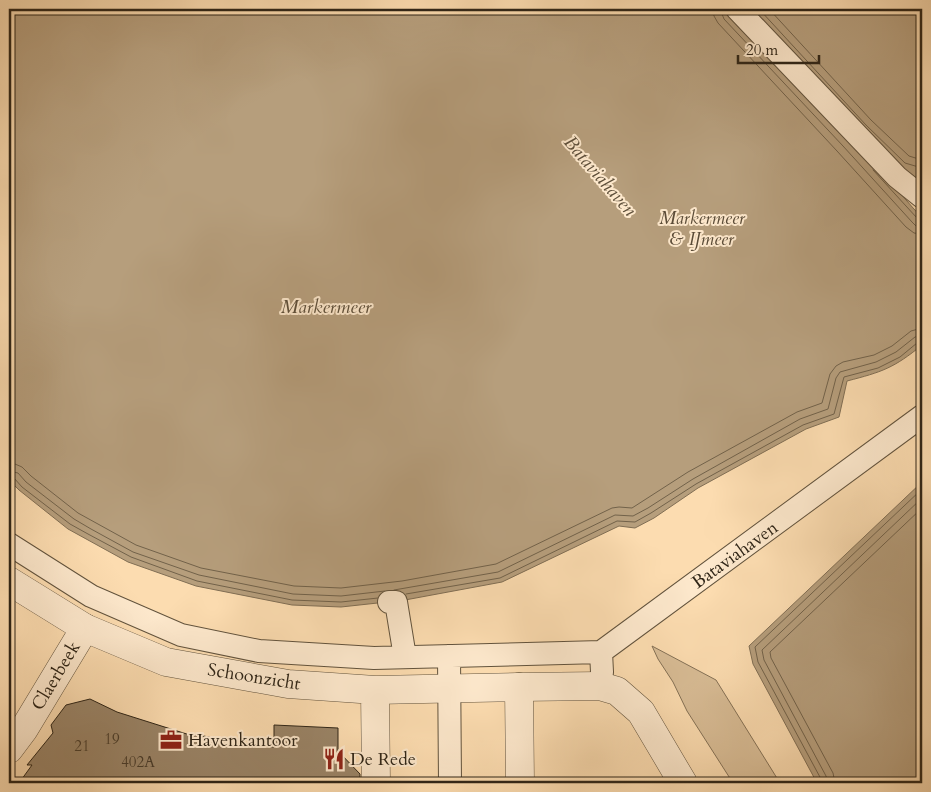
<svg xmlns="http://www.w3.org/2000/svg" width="931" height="792" viewBox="0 0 931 792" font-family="Cardo,serif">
	<rect width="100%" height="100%" fill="#fcdcb0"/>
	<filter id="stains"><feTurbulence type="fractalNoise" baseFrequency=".004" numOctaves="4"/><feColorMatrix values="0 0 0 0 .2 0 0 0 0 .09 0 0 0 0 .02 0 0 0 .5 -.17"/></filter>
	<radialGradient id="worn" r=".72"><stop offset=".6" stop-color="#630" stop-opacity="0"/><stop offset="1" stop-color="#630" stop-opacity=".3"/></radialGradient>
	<path fill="#d9bd96" stroke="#847156" d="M652,646l64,34 64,103h-47l-46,-72 -14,-29 -15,-23z"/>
	<path fill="#b69e7c" stroke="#806e54" d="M9,9h721l121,129 71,80v127c-28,23 -40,27 -75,36l-8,36 -33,12 -108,59 -44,30 -19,10 -16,-2 -117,56 -97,18 -64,7 -49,-2 -96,-19 -68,-24 -60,-33 -49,-39 -10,-10z
		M744,9h178v171l-23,-7z
		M922,482v301h-105l-64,-119 -4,-18z"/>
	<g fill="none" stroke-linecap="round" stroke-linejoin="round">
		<path stroke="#72624a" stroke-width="1" d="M713,9l1,7 4,7 119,128 69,76 8,6 8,1
			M720,9l4,10 119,127 69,76 4,4h6
			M759,9l107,116 39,38 17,5
			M769,9l102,111 38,36 13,4
			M873,170l44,48 5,2
			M9,463l6,1 7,3 9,9 47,37 58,32 65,23 93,18 47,2 61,-7 94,-17 116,-56 7,-1 13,1 56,-36 109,-60 25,-9 8,-29 6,-8 7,-4 31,-7 18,-9 19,-15 11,-3
			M9,471l9,2 8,9 48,37 17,10 42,23 66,23 94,19 48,2 44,-5
			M9,477l5,1 8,9 48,37 18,10 43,23 66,24 95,19 49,2 37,-4
			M394,590l104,-18 117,-57 18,1 15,-8 45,-29 107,-60 28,-10 8,-31 4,-6 36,-10 20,-10 19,-15 7,-2
			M406,594l94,-16 117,-57 18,1 16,-9 45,-29 107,-59 31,-11 10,-37 34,-9 22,-11 17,-14 5,-1
			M821,783v-4l-63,-117 -3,-15 167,-158
			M828,783l-2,-7 -62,-116 -2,-10 160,-152
			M835,783l-2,-10 -62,-115 -1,-6 152,-144"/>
	</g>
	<path fill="#9a8467" stroke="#2f2517" d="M90,699l27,13 76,24 1,-2 53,11 27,2v-22l64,3v23l22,23v9h-341l13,-18h-5l26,-32 -2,-8 15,-20z"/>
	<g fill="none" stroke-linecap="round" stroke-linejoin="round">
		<g stroke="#62533d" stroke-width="24">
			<path id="pedestrian" d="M737,9l160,168 25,20
				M9,544l82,52 90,39 78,16 115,7 227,-6
				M389,602h7l9,55
				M449,656l1,127
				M600,686l2,-14 -1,-20 321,-236"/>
		</g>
		<g stroke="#62533d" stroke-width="29">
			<path id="minor" d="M519,687l81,-1 17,5 24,21 42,71
				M9,749l15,-20 61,-101"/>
		</g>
		<g stroke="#62533d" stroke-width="29">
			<path id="tertiary" d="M9,581l76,47 81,34 122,22 87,6 144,-3 1,96
				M375,690l1,93"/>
		</g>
		<use href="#pedestrian" stroke="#fde8cc" stroke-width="22"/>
		<use href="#minor" stroke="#fde8cc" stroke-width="28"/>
		<use href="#tertiary" stroke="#fde8cc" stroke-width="28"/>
	</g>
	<defs>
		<g id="office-bare" transform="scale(1.725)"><path d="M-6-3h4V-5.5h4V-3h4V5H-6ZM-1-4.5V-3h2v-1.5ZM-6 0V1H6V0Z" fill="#8f2418" stroke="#fde8cc" stroke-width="2.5" paint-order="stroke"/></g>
		<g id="restaurant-bare" transform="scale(1.725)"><path d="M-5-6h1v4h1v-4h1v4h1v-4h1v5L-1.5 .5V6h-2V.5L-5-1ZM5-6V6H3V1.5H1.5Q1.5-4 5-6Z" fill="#8f2418" stroke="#fde8cc" stroke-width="2.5" paint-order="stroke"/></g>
	</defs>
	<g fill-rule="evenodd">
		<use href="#office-bare" x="171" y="740"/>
		<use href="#restaurant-bare" x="334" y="759"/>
	</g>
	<g text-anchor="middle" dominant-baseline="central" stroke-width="4" stroke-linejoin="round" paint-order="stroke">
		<g font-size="15" fill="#4a3d2b">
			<text x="112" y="739">19</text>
			<text x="82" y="746">21</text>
			<text x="138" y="762">402A</text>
		</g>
		<g font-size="18" font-style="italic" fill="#5a4b37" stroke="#fde8cc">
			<text x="702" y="218">Markermeer<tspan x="702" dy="21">&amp; IJmeer</tspan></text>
		</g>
		<g font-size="18" fill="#2f2517" stroke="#fde8cc">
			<text transform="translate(735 555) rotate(-36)">Bataviahaven</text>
			<text transform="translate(56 676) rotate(-59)">Claerbeek</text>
			<text transform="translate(254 677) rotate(9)">Schoonzicht</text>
		</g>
		<g font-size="18" fill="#2f2517" stroke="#fde8cc" text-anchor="start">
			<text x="188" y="740">Havenkantoor</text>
			<text x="350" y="759">De Rede</text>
		</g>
		<g font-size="19" font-style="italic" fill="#5e4f3a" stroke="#fde8cc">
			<text transform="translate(600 176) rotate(49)">Bataviahaven</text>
			<text x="326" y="307">Markermeer</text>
		</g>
	</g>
	<rect width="931" height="792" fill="none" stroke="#fcdcb0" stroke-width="30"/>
	<rect x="10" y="10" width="911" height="772" fill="none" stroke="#2f2517" stroke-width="2.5"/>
	<rect x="15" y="15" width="901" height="762" fill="none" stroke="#2f2517"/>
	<path d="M738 55v8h81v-8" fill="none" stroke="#2f2517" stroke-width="2.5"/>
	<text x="746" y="55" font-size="15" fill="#2f2517" stroke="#fde8cc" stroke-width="4" paint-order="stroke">20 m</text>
	<rect width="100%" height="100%" filter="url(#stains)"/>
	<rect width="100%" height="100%" fill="url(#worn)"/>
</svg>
